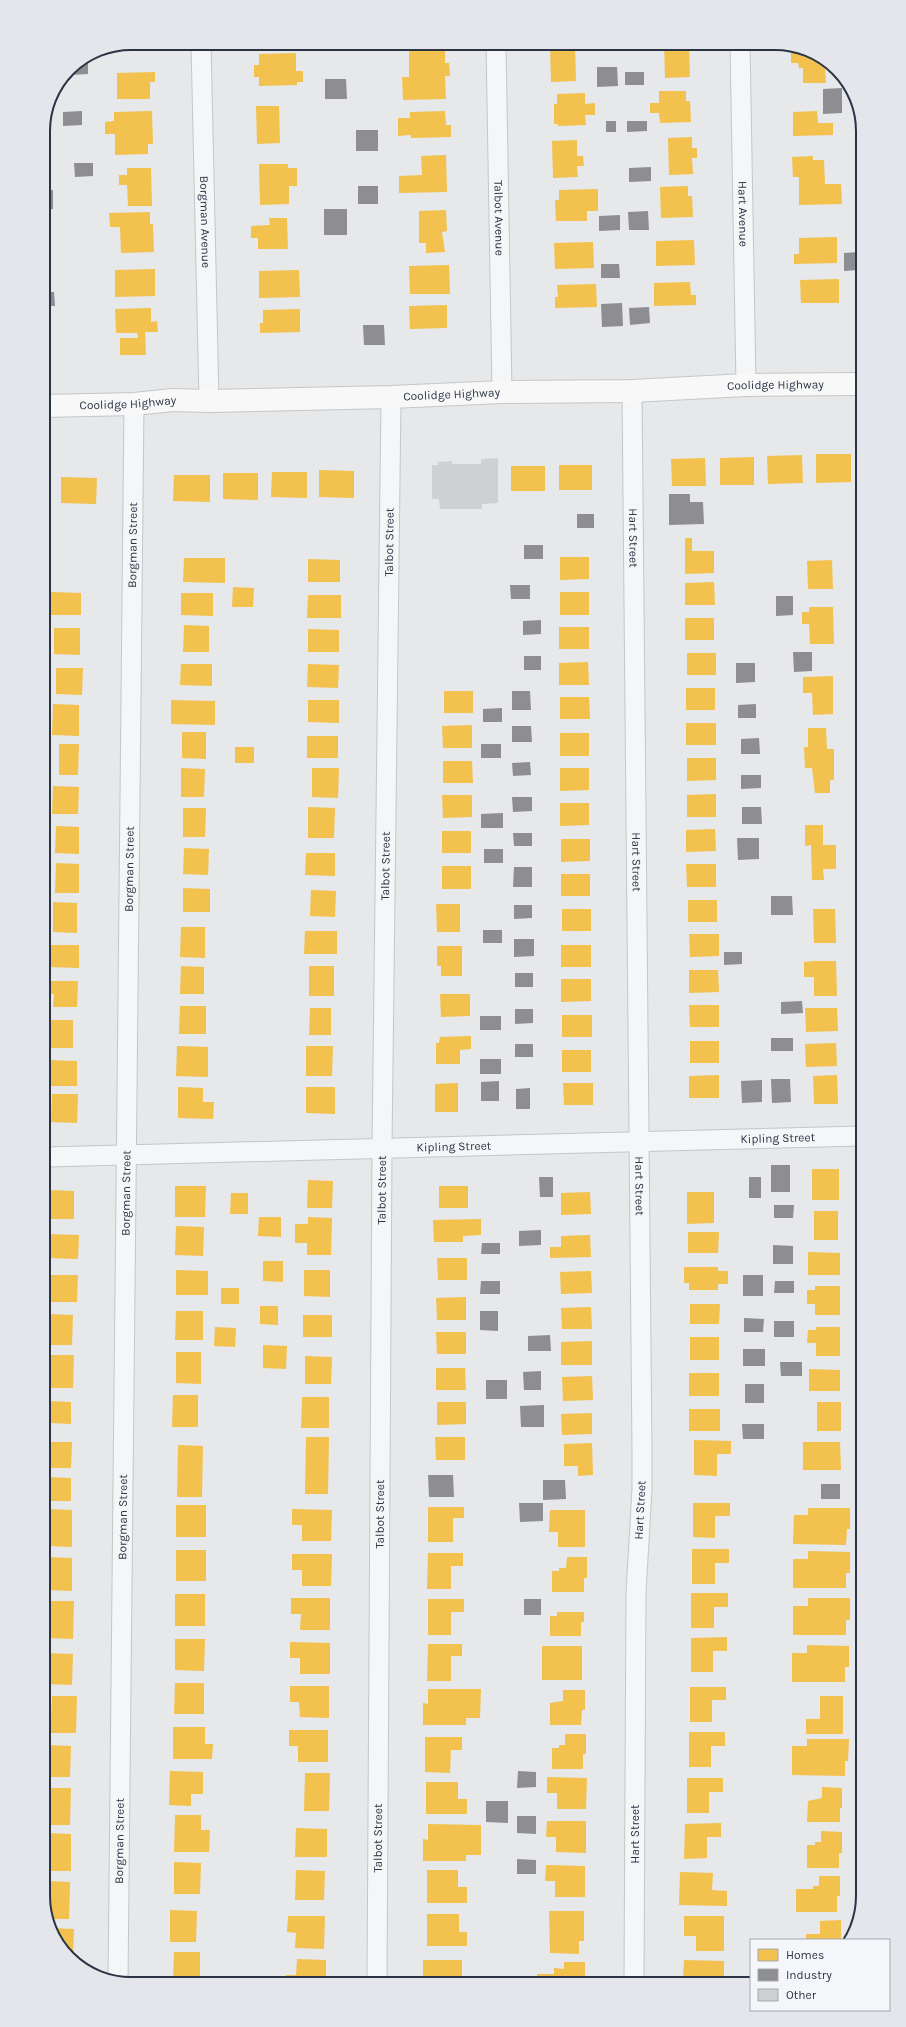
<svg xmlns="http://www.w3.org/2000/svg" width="906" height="2027" viewBox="0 0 906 2027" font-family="Karla,sans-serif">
	<rect width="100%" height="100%" fill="#e6e8ea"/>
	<path fill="#f2c14e" d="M268,43h27v3l-27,1z
		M664,43h25l1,34 -25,1z
		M550,45h25l1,36 -25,1z
		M791,47l38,14 4,5 -8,1 1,16h-23v-15h-4l-1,-5h-7z
		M445,49v14h4l1,13h-5l1,23 -43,1 -1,-23h7v-27z
		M296,53v18h7v11h-6v3l-38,1v-9h-5v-12h5v-11z
		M155,72v10h-5v17h-33v-26z
		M659,91h27v10h4l1,21 -31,1 -1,-10h-9v-10h9z
		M585,93v11l10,-1v12h-10l1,10 -28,1v-2h-4v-20h3v-10z
		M256,106h23l1,37 -23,1z
		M152,111l1,33h-5v10l-33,1v-21h-10v-12l9,-1v-9z
		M445,111l1,14h5v12l-40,1v-3l-13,1v-18h12v-6z
		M817,111l1,12h15v12l-40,1v-24z
		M692,137v11h5v10h-5l1,16 -24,1 -1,-37z
		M577,140v16h6l1,10h-7l1,11 -25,1 -1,-37z
		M446,155l1,37 -48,1v-17l23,-1 -1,-19z
		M813,156v4h11l1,24h16l1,20 -43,1v-28h-6l-1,-20z
		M259,164h29v4h9v18h-8v18l-29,1z
		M127,168h24l1,38h-24l-1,-21h-8v-10h8z
		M688,186v10h4l1,21 -32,1 -1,-31z
		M598,189v22h-11v10h-31l-1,-21h4v-10z
		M446,210l1,21 -5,1 3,20 -19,1v-10h-7v-32z
		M150,212v12h3l1,28 -33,1 -1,-26h-10l-1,-14z
		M269,218h18l1,31h-30v-11h-7v-12l19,-1z
		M837,237v26l-43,1v-10h5v-16z
		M694,240l1,25 -39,1v-25z
		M593,242l1,26 -39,1 -1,-26z
		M449,265l1,29h-40l-1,-28z
		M155,269v27l-40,1v-27z
		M299,270l1,27 -41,1v-27z
		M839,279v24h-38l-1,-23z
		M690,282l1,13h5v10l-42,1v-23z
		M596,284l1,23 -42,1v-11h3l-1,-12z
		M447,305v23l-37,1 -1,-23z
		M151,308v14l6,-1 1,11h-13l1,23h-26v-17h18l-1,-5h-21l-1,-24z
		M300,309v23l-40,1v-10h3v-13z
		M816,454h35v28l-35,1z
		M802,455l1,28 -35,1 -1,-28z
		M754,457v28h-34v-27z
		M705,458l1,28h-34l-1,-27z
		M559,465h33v25h-33z
		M511,466h34v25h-34z
		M319,470l35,1v27l-35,-1z
		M272,472h35v26l-36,-1z
		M223,473h35v27l-35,-1z
		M174,475h36v27l-37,-1z
		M61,477l36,1 -1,26 -35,-1z
		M685,538h7v13h22v22l-29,1z
		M560,557h29v22l-29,1z
		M184,558h41v25l-42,-1z
		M308,559l32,1v22h-32z
		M832,560l1,29h-25l-1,-28z
		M714,582l1,23h-30v-22z
		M233,587l21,1 -1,19h-21z
		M51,592l30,1v22h-30z
		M560,592h29v23h-29z
		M181,593h32v23l-32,-1z
		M308,595h33v23h-34z
		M809,607h24l1,37h-24l-1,-20h-7v-12h7z
		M685,618h29v22h-29z
		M184,625l25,1v26h-26z
		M559,627h30v22h-30z
		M54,628h26v27l-26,-1z
		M308,629l31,1v22h-31z
		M687,653h29v22h-29z
		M588,662l1,23h-30v-22z
		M181,664h31v22l-32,-1z
		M308,664l31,1 -1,23 -31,-1z
		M56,668h27l-1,27 -26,-1z
		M833,676v38l-20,1 -1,-22h-9v-16z
		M686,688h29v22h-29z
		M444,691h29v22h-29z
		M560,697h29l1,22h-30z
		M171,700l44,1v24l-44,-1z
		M308,700h31v23l-31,-1z
		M53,704l26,1v31l-27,-1z
		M686,723h30v22h-30z
		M472,725v23h-29l-1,-22z
		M808,728h18l1,21h7v31h-4v13h-15l-3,-25h-7l-1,-21h4z
		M182,732h24v27l-24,-1z
		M560,733h29v23h-29z
		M307,736h31v22h-31z
		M59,744h20l-1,31h-19z
		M235,747h19v16h-19z
		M687,758h29v22l-29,1z
		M443,761h29l1,22h-30z
		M181,768l24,1 -1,28h-23z
		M312,768h27l-1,30 -26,-1z
		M560,768h29v22l-29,1z
		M53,786l26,1 -1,27h-26z
		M716,794v23h-29v-22z
		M442,795h30v22l-29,1z
		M560,803h29v22l-29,1z
		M308,807l27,1 -1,30h-26z
		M183,808h23l-1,29h-22z
		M805,825h18v20h13v24h-13l1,11h-12l-1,-35 -6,1z
		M56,826l23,1v27l-24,-1z
		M715,829l1,22 -30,1v-22z
		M442,831h29v22h-29z
		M561,839h29v22l-29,1z
		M184,848l25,1 -1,26 -25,-1z
		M306,853h29v23l-30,-1z
		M56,863l23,1v29h-24z
		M686,864h30v23h-29z
		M442,866h29v23h-29z
		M561,874h29v22h-29z
		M183,888l27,1v23h-27z
		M311,890l25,1 -1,26 -25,-1z
		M688,900h29v22h-29z
		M53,902l24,1v30l-24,-1z
		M436,904h24v28h-23z
		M562,909h29v22h-29z
		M813,909h22l1,34h-22z
		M181,927h24v31l-25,-1z
		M305,931h32v23h-33z
		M689,934h30v22l-29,1z
		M49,945h30v23l-30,-1z
		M561,945h30v22h-30z
		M437,946h25v30h-21v-10h-4z
		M813,961h23l1,35h-23v-19h-10v-15z
		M181,966l23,1v27h-24z
		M309,966h25v30h-25z
		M689,970h29l1,22 -30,1z
		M561,979h30v22l-30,1z
		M45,981h33l-1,26h-24l1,-13h-9z
		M440,994h30v22l-29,1z
		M689,1005h30v22h-29z
		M180,1006h26v28h-27z
		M310,1008h21v27h-22z
		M805,1008h32l1,23 -32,1z
		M562,1015h30v22h-30z
		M51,1020h22v28h-22z
		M471,1036v13l-11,1v14h-24v-21h3l1,-6z
		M690,1041h29v22h-29z
		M836,1043l1,23 -31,1 -1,-23z
		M177,1046l31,1v30l-32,-1z
		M306,1046h27l-1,30h-26z
		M562,1050h29v22h-29z
		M49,1060l28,1v25h-28z
		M719,1075v23h-30v-22z
		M837,1075l1,29h-24l-1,-28z
		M458,1083v29h-23v-28z
		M563,1083h30v22h-29z
		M178,1087l25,1v14h11l-1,17 -35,-1z
		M306,1087h29v27l-29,-1z
		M52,1094h26l-1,29 -26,-1z
		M812,1169h27v31h-27z
		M308,1180l25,1 -1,27h-25z
		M175,1186h31l-1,31h-30z
		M439,1186h29v22h-29z
		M49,1190l25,1v28h-25z
		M590,1192l1,22 -30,1v-22z
		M687,1192h27v31l-27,1z
		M231,1193h17v21h-18z
		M814,1211h24v29h-24z
		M259,1217h22v20l-23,-1z
		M308,1217l24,1 -1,37h-24v-12h-12v-19h13z
		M481,1219v16l-18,1v6h-29l-1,-22z
		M176,1226l28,1 -1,29 -28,-1z
		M688,1232h31l-1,21h-30z
		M46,1234l33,1 -1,24 -32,-1z
		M590,1235l1,22 -41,1v-11h11v-11z
		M808,1252l32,1v22h-32z
		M437,1258h30v22h-29z
		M263,1261h20v21l-20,-1z
		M684,1267h34v4h10v13h-10v6h-29v-7h-5z
		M176,1270l32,1v24h-32z
		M304,1270h26v27l-26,-1z
		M591,1271l1,22 -31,1 -1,-22z
		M51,1275h27l-1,27h-27z
		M815,1286h25v29h-25v-11h-8v-14h8z
		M221,1288h18v16h-18z
		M466,1297v23h-29l-1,-22z
		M690,1304h30l-1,20h-29z
		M260,1306h18v19l-18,-1z
		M591,1307l1,22h-30l-1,-21z
		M176,1311h27v29h-28z
		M47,1314l26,1 -1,30h-26z
		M303,1315h29v22h-29z
		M215,1327l21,1 -1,19 -21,-1z
		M816,1327h24v29h-24v-13h-9l1,-13h8z
		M436,1332h30v22h-29z
		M690,1337h29v23h-29z
		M592,1341v24h-31v-23z
		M263,1345l24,1 -1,23 -23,-1z
		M176,1352h25v32l-25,-1z
		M46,1355h28l-1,33h-27z
		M305,1356l27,1 -1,27h-26z
		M436,1368h29l1,22h-30z
		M809,1369l31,1v21h-31z
		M689,1373h30v23h-30z
		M592,1376l1,24 -30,1 -1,-24z
		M173,1395h25v32h-26z
		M302,1397h27v31h-28z
		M49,1401l22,1v22l-22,-1z
		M437,1402h29v22l-29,1z
		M817,1402h24v29h-24z
		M689,1409h31v22h-31z
		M592,1413v21l-30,1 -1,-21z
		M306,1437h23l-1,57h-23z
		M435,1437h30v23h-29z
		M694,1440l37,1v13h-14v22l-23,-1z
		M49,1442h23l-1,26h-23z
		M803,1442h37l1,28h-38z
		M592,1443l1,32 -15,1v-10h-14v-22z
		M178,1445l25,1 -1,51h-25z
		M48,1477l23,1v23h-23z
		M693,1503h37v13h-15v22l-22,-1z
		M176,1505h30v32h-30z
		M428,1507h36v11h-11v24h-25z
		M808,1508h42v21h-3l-1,16 -53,-1 1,-29h14z
		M49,1509l23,1v37l-25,-1z
		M292,1509l40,1 -1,31h-29v-16h-10z
		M550,1510h35v37h-27v-15h-9z
		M692,1549h37v14h-14v21h-23z
		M176,1550h30v31h-30z
		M808,1551l42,1v21h-4v15h-53v-29h15z
		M428,1553h35v13h-12v23h-24z
		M292,1554h40l-1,32h-29v-16h-10z
		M47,1557l25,1v33l-25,-1z
		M567,1557h20v21h-3v14h-32v-21h7v-3h7z
		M691,1593h37v14h-14v21h-23z
		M175,1594h30v32h-30z
		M291,1598h39v32h-30l1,-16h-10z
		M808,1598h42v22h-4v15h-53v-29h15z
		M428,1599h36v13h-13v23h-23z
		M47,1601h27l-1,38 -26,-1z
		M557,1612h27v10h-3v14h-31v-20h7z
		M727,1637v14h-14v21h-22v-34z
		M175,1639h30l-1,32 -29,-1z
		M290,1642l40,1v31h-30v-16h-10z
		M428,1644h34v12h-11v25h-24z
		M807,1645l42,1v21h-4v15h-53v-29h15z
		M542,1646h40v34h-40z
		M47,1653l26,1 -1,31 -25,-1z
		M175,1683h29v31h-30z
		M290,1686h39v32l-29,-1 -1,-15h-9z
		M690,1687h36v13h-14v22h-22z
		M428,1689h53l-1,29h-14v7h-43v-22l5,1z
		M563,1690h22v20h-3l-1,15h-31v-22l13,-2z
		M52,1696h25l-1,37h-29v-14h4z
		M820,1696h23v38h-37v-15h14z
		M173,1727h32v17h8l-1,15h-39z
		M289,1730h39v32h-30v-16h-9z
		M689,1732h36v14h-14v21h-22z
		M565,1734h21v20h-3v15h-31v-21h7v-3h6z
		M425,1737h37v13h-11l-1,23 -25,-1z
		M807,1739h42l-1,22h-3v15l-53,-1v-29h15z
		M47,1745l24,1 -1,31h-23z
		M170,1771l33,1v22h-12v12l-22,-1z
		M305,1773h25l-1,38h-25z
		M547,1777l40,1 -1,31h-29v-16h-10z
		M687,1778h36v14h-14v21h-22z
		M426,1782h32v17h9v15h-41z
		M822,1787l20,1v20h-2v14h-33l1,-21 14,-3z
		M47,1788h24l-1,37h-23z
		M175,1815h26v15h9l-1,22h-35z
		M547,1821h39v32l-30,-1v-15h-10z
		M721,1823v14h-14v21l-23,1 1,-35z
		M428,1824l53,1v30h-15v6h-43v-22l5,1z
		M296,1828l31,1v28h-32z
		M821,1831l21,1v21h-3v15h-32v-23h8v-3h6z
		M47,1833l24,1v37h-23z
		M174,1862l27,1 -1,31h-26z
		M546,1865l39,1v31h-30v-16h-10z
		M296,1870l29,1 -1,29h-29z
		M427,1870h31v17h9v16h-40z
		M680,1872l33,1 -1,17 15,1v15l-48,-1z
		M819,1876h21v20h-3v16h-41v-23h17v-3h6z
		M48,1881l22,1 -1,37h-21z
		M170,1910l27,1 -1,31h-26z
		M549,1911h35v30h-5v13l-29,-1z
		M427,1914h32v18h8v14h-40z
		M288,1916h37l-1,33 -29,-1 1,-15 -9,-1z
		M684,1916h40v35h-28v-15h-12z
		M841,1920v19l-35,1v-6h14v-13z
		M50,1928l24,1 -1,25h-4z
		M174,1952h26v31h-27z
		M297,1959l29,1v22l-40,1v-8h10z
		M423,1960h39v22l-39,-2z
		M684,1960l40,1v19h-41z
		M564,1962h21v19h-48v-7h17v-6l10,1z"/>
	<path fill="#8d8d92" d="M86,57h2v17l-18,1v-7z
		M597,67h20l1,19 -21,1z
		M625,72h19v13h-19z
		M325,79h21l1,20h-22z
		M842,88v25l-19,1v-25z
		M82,111v14l-19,1v-14z
		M606,121h10v11h-10z
		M627,121h20v10l-20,1z
		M356,130h22v21h-22z
		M74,163h19v13l-18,1z
		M651,167v14l-22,1v-14z
		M358,186h20v18h-20z
		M43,190h10v19l-10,1z
		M324,209h23v26h-23z
		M648,211l1,19h-20l-1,-18z
		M620,215v15l-21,1v-15z
		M859,252v18l-15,1v-18z
		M601,264h18l1,14h-19z
		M44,292h10l1,14h-11z
		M622,303l1,23 -21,1 -1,-23z
		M649,307l1,16 -20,2 -1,-17z
		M363,325h21l1,20h-21z
		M669,494h21v8h13l1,22 -35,1z
		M577,514h17v14h-17z
		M524,545h19v14h-19z
		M510,585h20v14h-19z
		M776,596h17v19l-17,1z
		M541,620v14l-18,1v-14z
		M793,652h19v19l-18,1z
		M524,656h17v14h-17z
		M736,663h19v19l-19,1z
		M512,691h18l1,19h-19z
		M756,704v14h-18v-13z
		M502,708v14h-19v-13z
		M512,726h19l1,16h-20z
		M759,738l1,16h-19v-15z
		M481,744h20v14h-20z
		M530,762l1,13 -18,1 -1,-13z
		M741,775h20v13l-20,1z
		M512,797h20v14l-19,1z
		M742,807h19l1,17h-20z
		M503,813v15h-22v-14z
		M513,833h19v13h-18z
		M737,838h22v21l-21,1z
		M484,849h19v14h-19z
		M514,867h18v20h-19z
		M771,896h21l1,19h-22z
		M514,905h18v13l-18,1z
		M483,930h19v13h-19z
		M514,939h20v17l-20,1z
		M724,952h18v12l-18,1z
		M515,973h18v14h-18z
		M802,1001l1,12 -22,1v-12z
		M515,1009h18v14l-18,1z
		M480,1016h21v14h-21z
		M771,1038h22v13h-22z
		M515,1044h18v13h-18z
		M480,1059h21v15h-21z
		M771,1079h19l1,23 -19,1z
		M762,1080v22l-20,1 -1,-22z
		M499,1081v20h-18v-19z
		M530,1088v21h-14v-20z
		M771,1165h19v27h-19z
		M539,1177h14v20h-13z
		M749,1177h12v21h-12z
		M774,1205h20l-1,13h-19z
		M541,1230v15l-22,1v-15z
		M482,1243h18v11h-19z
		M773,1245l20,1v18h-20z
		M743,1275h20v21h-20z
		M481,1281h19v13h-20z
		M775,1281h19v12h-20z
		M480,1311h18v20l-18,-1z
		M744,1318l20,1 -1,13h-19z
		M774,1321h20v16h-20z
		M550,1335l1,16h-23v-15z
		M743,1349h22v17h-22z
		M780,1362h22v14h-21z
		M541,1371v19h-17l-1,-18z
		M486,1380h21v19h-21z
		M745,1384h19v19h-19z
		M544,1405v22h-23l-1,-21z
		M742,1424h22v15h-21z
		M428,1475h25l1,22h-25z
		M543,1480h22l1,19 -23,1z
		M821,1484h19v15h-19z
		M519,1503h24v18l-23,1z
		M524,1599h17v16h-17z
		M518,1771l18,1v15l-19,1z
		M486,1801h22v22l-22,-1z
		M517,1816h19v18l-19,-1z
		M517,1859l19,1v14h-19z"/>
	<path fill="#ced0d3" d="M498,458v45l-16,1v5h-42l-1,-10h-7v-34h6v-3l14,-1v3h29v-5z"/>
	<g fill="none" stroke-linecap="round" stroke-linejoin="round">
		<g stroke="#c4c6c8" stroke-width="21">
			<g id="minor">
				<path id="s1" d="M201,43l8,358"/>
				<path id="s2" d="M496,43l6,349"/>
				<path id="s3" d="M740,43l6,342"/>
				<path id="s4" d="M632,391l10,1061v37l-6,104 -2,387"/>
				<path id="s5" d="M46,1157l815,-21"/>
				<path id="s6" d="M118,1981l16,-1577"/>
				<path id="s7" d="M377,1982l5,-834 9,-751"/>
			</g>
		</g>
		<g stroke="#c4c6c8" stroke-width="24">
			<g id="secondary">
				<path id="s8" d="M44,406l90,-2 39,-4 36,1 182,-4 111,-5 130,-1 114,-6 113,-1"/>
			</g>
		</g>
		<use href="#minor" stroke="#f5f6f7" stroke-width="19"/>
		<use href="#secondary" stroke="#f8f8f8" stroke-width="22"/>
	</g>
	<g text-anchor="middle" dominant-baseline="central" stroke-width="4" stroke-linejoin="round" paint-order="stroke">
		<g font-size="12" fill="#2b3445" stroke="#f4f6f9">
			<text stroke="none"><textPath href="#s3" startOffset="171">Hart Avenue</textPath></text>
			<text stroke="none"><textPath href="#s2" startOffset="175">Talbot Avenue</textPath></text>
			<text stroke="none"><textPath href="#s1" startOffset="179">Borgman Avenue</textPath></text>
			<text stroke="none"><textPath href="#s8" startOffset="732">Coolidge Highway</textPath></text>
			<text stroke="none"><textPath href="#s8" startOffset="408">Coolidge Highway</textPath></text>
			<text stroke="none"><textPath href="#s8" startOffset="84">Coolidge Highway</textPath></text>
			<text stroke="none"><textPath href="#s4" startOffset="147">Hart Street</textPath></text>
			<text stroke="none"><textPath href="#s7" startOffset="1440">Talbot Street</textPath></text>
			<text stroke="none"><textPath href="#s6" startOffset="1436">Borgman Street</textPath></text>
			<text stroke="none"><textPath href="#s4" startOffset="471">Hart Street</textPath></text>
			<text stroke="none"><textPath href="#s7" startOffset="1116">Talbot Street</textPath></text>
			<text stroke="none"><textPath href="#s6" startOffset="1112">Borgman Street</textPath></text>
			<text stroke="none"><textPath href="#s5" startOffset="732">Kipling Street</textPath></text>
			<text stroke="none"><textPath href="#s5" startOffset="408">Kipling Street</textPath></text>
			<text stroke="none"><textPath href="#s4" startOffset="795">Hart Street</textPath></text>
			<text stroke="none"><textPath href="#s7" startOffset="792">Talbot Street</textPath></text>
			<text stroke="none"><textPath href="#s6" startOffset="788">Borgman Street</textPath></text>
			<text transform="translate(640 1510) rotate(-87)">Hart Street</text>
			<text stroke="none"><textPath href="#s7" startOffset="468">Talbot Street</textPath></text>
			<text stroke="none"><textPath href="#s6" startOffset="464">Borgman Street</textPath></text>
			<text transform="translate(635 1834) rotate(-90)">Hart Street</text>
			<text stroke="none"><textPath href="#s7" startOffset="144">Talbot Street</textPath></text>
			<text stroke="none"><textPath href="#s6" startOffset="140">Borgman Street</textPath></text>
		</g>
	</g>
	<path d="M0 0H906V2027H0ZM131 50H775A81 81 0 0 1 856 131V1896A81 81 0 0 1 775 1977H131A81 81 0 0 1 50 1896V131A81 81 0 0 1 131 50Z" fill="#e4e6eb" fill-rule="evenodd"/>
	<path fill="none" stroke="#2b3445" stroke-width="2" d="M131 50H775A81 81 0 0 1 856 131V1896A81 81 0 0 1 775 1977H131A81 81 0 0 1 50 1896V131A81 81 0 0 1 131 50Z"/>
	<rect x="750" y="1939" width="140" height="72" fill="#f4f6f9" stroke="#a4a8b1"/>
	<rect x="758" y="1949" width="20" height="12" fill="#f2c14e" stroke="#a4a8b1"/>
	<text x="786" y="1959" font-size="12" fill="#2b3445">Homes</text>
	<rect x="758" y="1969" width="20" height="12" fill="#8d8d92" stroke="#a4a8b1"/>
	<text x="786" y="1979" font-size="12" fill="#2b3445">Industry</text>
	<rect x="758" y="1989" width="20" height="12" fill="#ced0d3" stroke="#a4a8b1"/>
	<text x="786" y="1999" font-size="12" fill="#2b3445">Other</text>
</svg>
